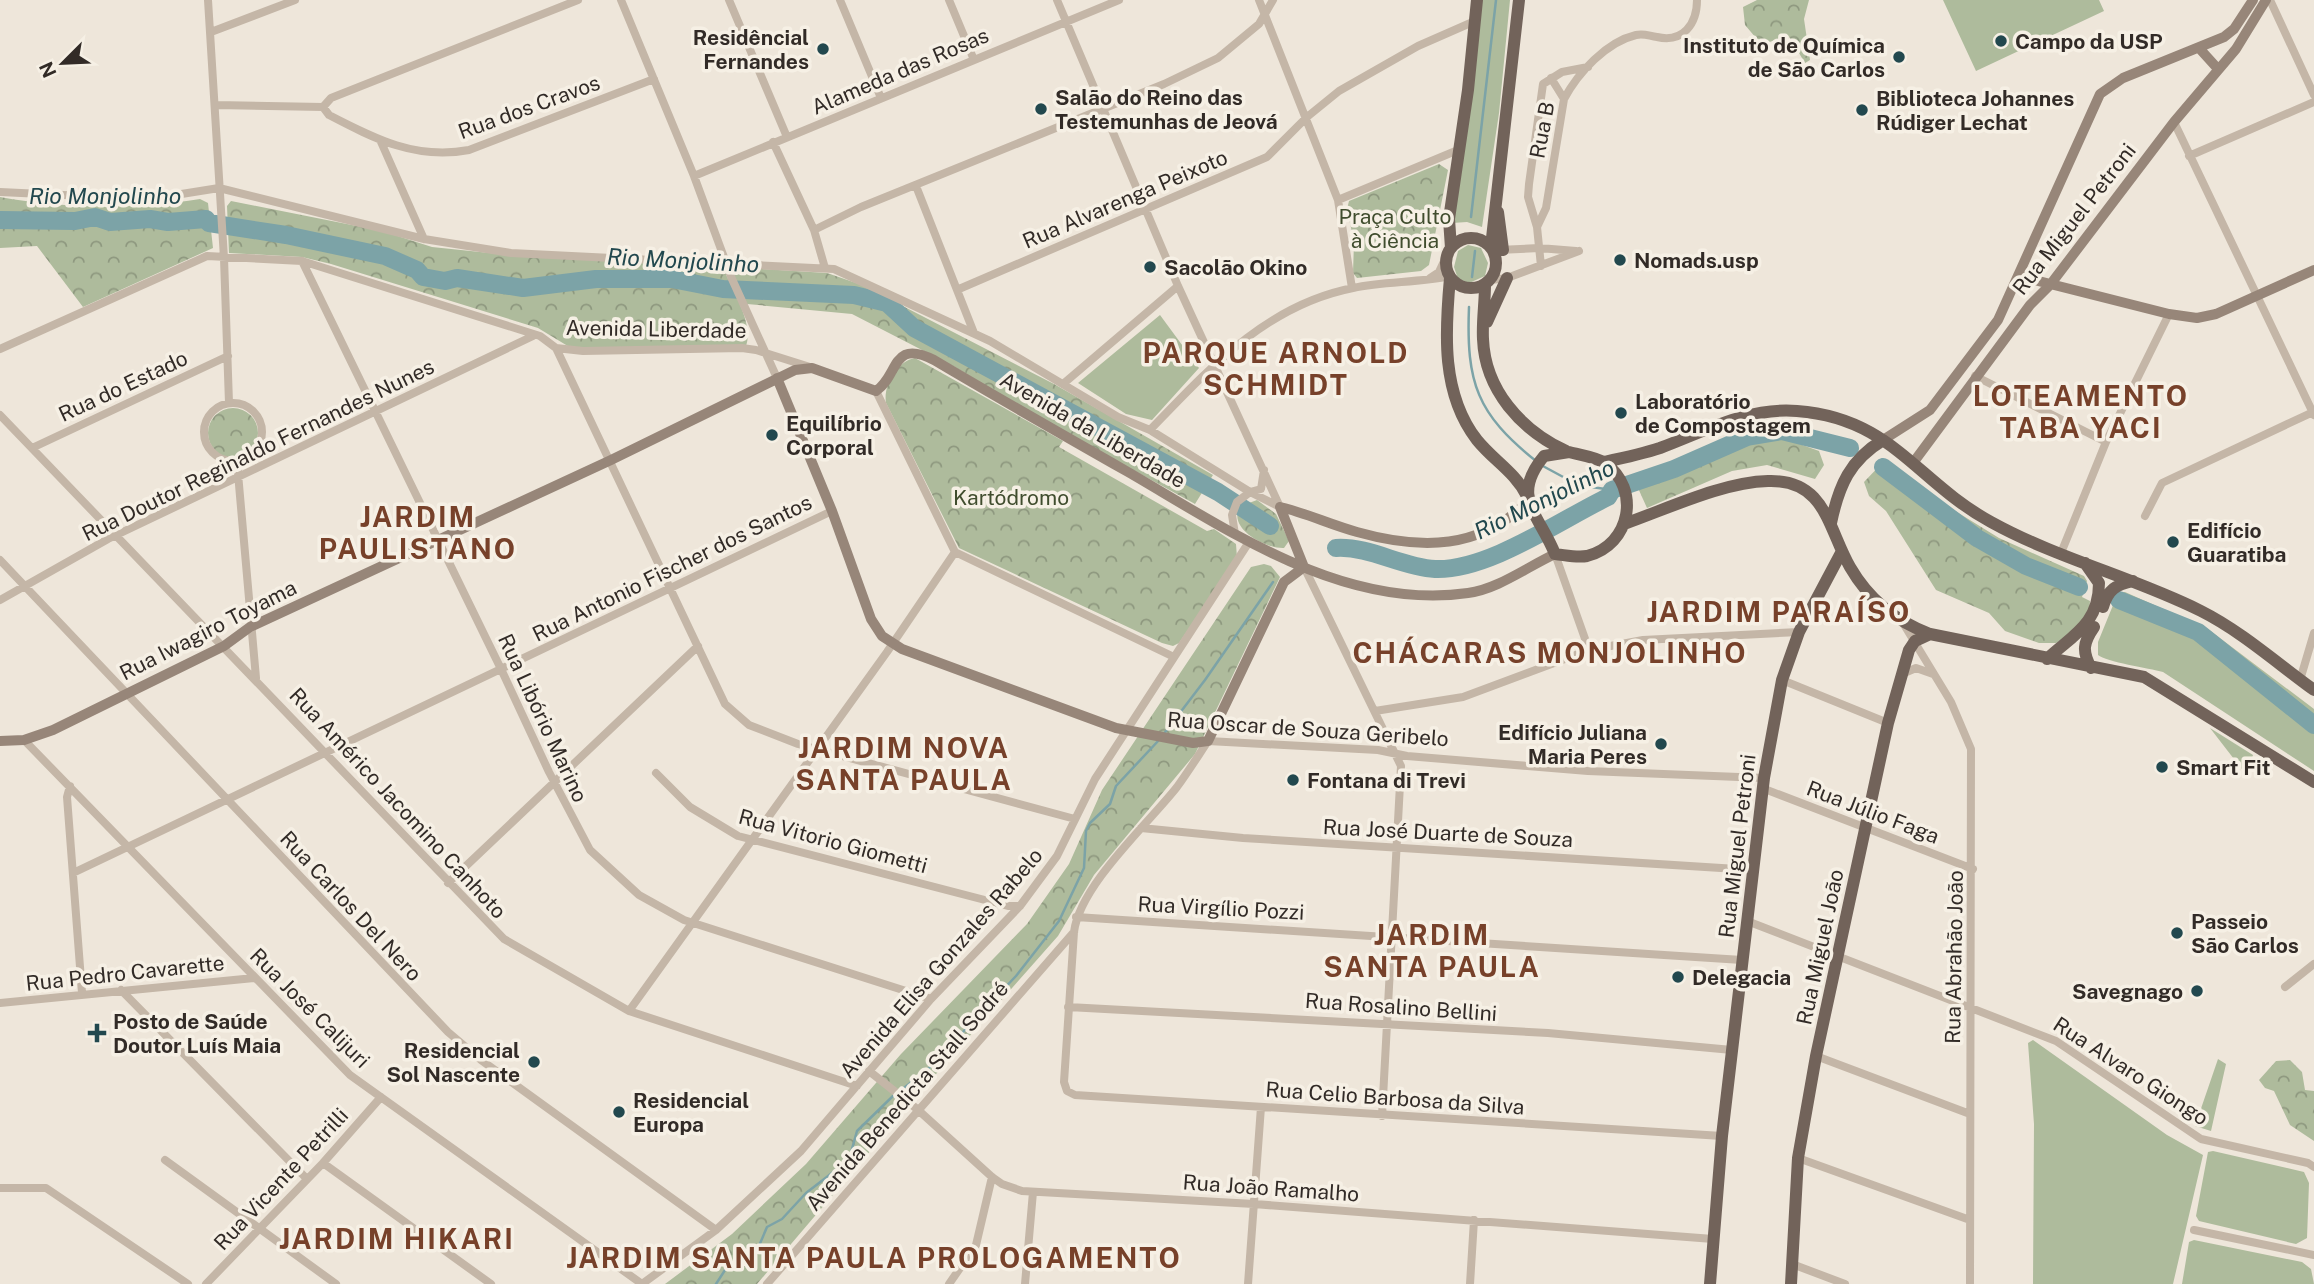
<svg xmlns="http://www.w3.org/2000/svg" width="2314" height="1284" viewBox="0 0 2314 1284" font-family="'Public Sans',sans-serif">
	<defs>
		<pattern id="forest-crowns" width="20" height="18" patternUnits="userSpaceOnUse" patternTransform="scale(1.75)"><rect width="20" height="18" fill="#aebb9c"/><path d="M2 6a3 3 0 1 1 6 0M12 15a3 3 0 1 1 6 0" fill="none" stroke="#8e987f"/></pattern>
	</defs>
	<rect width="100%" height="100%" fill="#eee6da"/>
	<path fill="#aebb9c" d="M1482,0h28l-11,113 -17,114 -15,-5 -15,1z
		M1943,0h156l5,11 -128,60z
		M1468,245l13,3 7,15 -3,13 -16,7 -11,-4 -4,-12 4,-16z
		M1160,315l39,53 -47,52 -26,-6 -48,-31z
		M2125,592l83,37 106,80v62l-151,-99c-14,-4 -57,-10 -65,-17v-13l20,-49z
		M2210,728l43,27 -5,16 -4,1z
		M2033,1040l134,95 36,20 -30,129h-140l1,-160 -6,-81z
		M2218,1059l8,5 -15,67 -16,-5z
		M2213,1151l91,21 5,11 -2,55 -11,6 -97,-23 -3,-5 12,-64z
		M2194,1240l108,22 9,7 3,15h-132l7,-42z"/>
	<path fill="url(#forest-crowns)" d="M1757,0h52l-5,19 6,41 -5,3 -17,-28 -26,10 -17,-20 -2,-18z
		M1439,164l9,6 -19,95 -8,6 -64,7 -4,-5 1,-31 -7,-33 2,-8z
		M0,197c64,12 136,12 200,2l8,4 5,45 -130,59 -46,-61 -37,2z
		M231,201l151,30 50,16 77,8 214,13c9,21 31,55 23,78l-175,2 -33,-20 -207,-64 -29,-7 -73,-4 -2,-47z
		M746,268l81,5 35,12 192,99 159,91 -18,29 -153,-84 -87,-53 -103,-53 -105,-10 -14,-30 4,-4z
		M915,358l148,83 -4,6 148,84 7,-2 22,15 1,14 -58,85 -6,3 -11,-3 -203,-95 -73,-145c-3,-18 11,-42 29,-45z
		M208 433a25 25 0 1 1 50 0a25 25 0 1 1-50 0Z
		M1783,438l36,13 5,14 -9,14 -48,-14 -35,6 -85,37 -9,-20 108,-44z
		M1886,459l58,45 55,34 85,38 3,5 -5,16 8,4 -1,12 -18,21 -15,9h-17l-34,-12 -16,-18 -53,-23 -50,-79 -17,-15 -5,-14z
		M1257,500l19,14 13,27 -5,7c-19,1 -59,-21 -43,-42z
		M1264,564l7,2 9,11 -85,177 -101,121 -36,61 -129,146 -172,202h-92l67,-50 74,-70 95,-110 126,-130 42,-60 33,-74 149,-223z
		M2290,1060l12,12 3,18 9,1v50l-24,-16 -16,-34 -9,-3 -6,-8 17,-19z"/>
	<g fill="none" stroke-linecap="round" stroke-linejoin="round">
		<path stroke="#7ca3a7" stroke-width="2.5" d="M1471,217l25,-217
			M1472,277l3,-26
			M1469,307c-3,76 8,107 67,154
			M1541,465l37,20 34,5
			M1163,735l42,-55 68,-98
			M900,1091l27,-21 89,-94 43,-55 25,-53 2,-37 4,-8 20,-19 6,-18 43,-46
			M716,1284l11,-17 29,-14 11,-26 15,-8 24,-26 39,-30 5,-7 7,-25 37,-36"/>
		<path stroke="#7ca3a7" stroke-width="18" d="M0,220l75,1 20,-4 15,5 40,-3 18,3 38,-3 3,4 77,12 99,21 32,14 6,7 22,4 12,-3 66,10 73,-9h76l51,10 131,6 33,8 27,25 304,164 52,34
			M1883,467l94,71 49,28 53,21
			M1336,548c34,-2 65,19 99,21 53,2 125,-49 173,-72l4,-7 62,-21 73,-32 35,-6 68,17
			M2119,600l79,32 116,93"/>
		<path stroke="#c4b6a7" stroke-width="8" d="M208,0l16,258 5,145
			M621,0l73,176 38,103 45,99
			M729,0l58,137
			M840,0l41,98
			M949,0l25,60
			M1057,0l121,286 102,221
			M1259,0l79,200 14,88
			M2270,0l44,95
			M211,32l84,-32
			M1551,78l13,21
			M216,105l107,2 6,8c46,24 87,45 140,35l185,-71
			M323,107l8,-9 247,-98
			M2174,122l140,293
			M381,142l43,97
			M773,142l41,88
			M2189,156l125,-54
			M694,176l425,-176
			M916,186l58,147
			M0,192l105,5 64,-1 50,-8 205,51 87,14 323,16 156,72 128,76 32,13 100,62 11,-3 3,-19
			M1338,200l120,-50
			M1537,227l-9,-30 1,-13 14,-100 19,-12 26,-5
			M1498,250l41,-2 37,3
			M302,261l199,408 48,103 41,78 49,45 45,25 247,79
			M1541,266l-4,-39 9,-19 18,-109c14,-26 42,-57 72,-64 8,-2 13,1 21,2 26,6 40,-13 40,-37
			M825,268l-11,-38 47,-23 303,-123 54,-26 41,-34 14,-24
			M1430,278l9,-6 8,-17
			M1491,280l16,-2 72,-27
			M959,289l308,-132 40,-40 32,-26 79,-45 57,-25
			M556,348l169,356 24,21 49,19 277,75
			M0,349l207,-93 95,5 238,75 16,12 27,3 159,-3 14,2 54,17
			M1975,376l131,66
			M1063,384l115,-98
			M876,391l79,161 219,105
			M204 432a29 29 0 1 1 58 0a29 29 0 1 1-58 0Z
			M0,415l504,524 125,72 228,75
			M1150,430c59,-61 116,-125 203,-142 32,-7 65,-5 97,-12
			M32,448l196,-92
			M237,462l19,216
			M2145,516l17,-33 151,-71
			M1235,534l-3,-19 5,-13 13,-10 30,15
			M2061,553l45,-111 63,-128
			M1555,554l34,96
			M0,560l448,472 33,28 235,170
			M1304,567l97,199 -19,350
			M0,600l108,-61 425,-203
			M1903,623l48,79 20,47 -1,535
			M1902,674l14,-6 17,6
			M1782,680l106,43
			M2300,680l14,-47
			M1375,711l88,-14 126,-47 54,-10 156,-8
			M24,740l326,335 292,209 74,-54 85,-79 130,-152 89,-93 37,-50 38,-77 154,-237
			M656,773l34,34 48,29 270,70h12
			M70,786l-3,11 15,196
			M1762,788l211,81
			M1141,828l102,10 510,32
			M73,873l759,-362
			M448,883l250,-237
			M1076,917l666,43
			M1747,921l309,120 145,98 107,24 6,4
			M2285,987l29,-23
			M121,990l185,188
			M0,1003l254,-25
			M1068,1007l480,26 184,17
			M629,1011l258,-359 68,-100
			M1816,1056l154,58
			M869,1071l48,38 75,68 10,7 20,7 232,13 459,35
			M1722,1136l-647,-41 -8,-4 -3,-9 10,-150c6,-47 74,-108 103,-145 11,-15 21,-31 31,-46l170,9 29,6 181,15 176,7
			M1798,1158l172,62
			M165,1160l171,124
			M323,1163l168,121
			M0,1188h46l142,96
			M2194,1230l120,25
			M1792,1264l53,20
			M206,1284l117,-121 58,-66
			M767,1284l307,-352
			M949,1284l27,-39 16,-68
			M1025,1284l8,-92
			M1248,1284l13,-177
			M1470,1284l4,-64"/>
		<path stroke="#978679" stroke-width="10" d="M2199,48l19,21
			M2019,276l150,38 28,4 19,-4 98,-44
			M777,378l55,133 39,108 11,17 20,13 214,79 77,15 15,-2 76,-159 20,-15
			M1883,440l47,-30 68,-90 102,-226 23,-16 101,-41 10,-8 19,-29
			M1913,463l117,-158 20,-20 124,-163 62,-73 30,-49
			M1280,507c26,6 51,18 77,25 64,18 124,18 172,-32
			M1280,507l24,60
			M0,741l24,-1 29,-10 171,-84 26,-19 361,-167 184,-90 17,-2 64,23c23,-15 15,-53 58,-31 64,38 129,75 194,112 100,58 216,139 340,121 30,-4 59,-26 87,-39"/>
		<path stroke="#72635a" stroke-width="12" d="M1498,212l5,38
			M1446 263a25 25 0 1 1 50 0a25 25 0 1 1-50 0Z
			M1491,247l28,-247
			M1451,248l-2,-29 19,-129 9,-90
			M1450,278c-5,54 -9,116 27,162 17,21 38,32 50,56
			M1485,285c0,18 -3,36 -2,54 2,51 38,91 83,112
			M1487,322l20,-44
			M1569,452c11,3 27,5 36,11 36,26 26,82 -18,93 -10,2 -22,-1 -32,-2 -16,-40 -45,-57 -11,-98z
			M1604,462c19,-4 38,-8 56,-14 46,-17 87,-41 137,-37 95,7 120,71 194,111 67,37 142,55 210,89 40,20 77,53 113,79
			M1831,523c8,-38 19,-63 52,-83
			M1624,524c43,-15 99,-42 144,-43 58,-2 60,48 82,86 19,33 45,54 80,67l214,43 170,105
			M2103,607c5,-18 13,-22 30,-26
			M2047,659c26,-24 52,-35 52,-76l-14,-20
			M2091,668c-9,-17 -8,-25 3,-41
			M1710,1284l12,-148 42,-358 18,-98 17,-48 43,-81
			M1791,1284l7,-126 18,-102 72,-333 21,-73 6,-9 15,-7"/>
	</g>
	<g fill="#22484e" stroke="#f6f0e5" stroke-width="2.5">
		<circle cx="2001" cy="41" r="7"/>
		<circle cx="823" cy="49" r="7"/>
		<circle cx="1899" cy="57" r="7"/>
		<circle cx="1041" cy="109" r="7"/>
		<circle cx="1862" cy="110" r="7"/>
		<circle cx="1620" cy="260" r="7"/>
		<circle cx="1150" cy="267" r="7"/>
		<circle cx="1621" cy="413" r="7"/>
		<circle cx="772" cy="435" r="7"/>
		<circle cx="2173" cy="542" r="7"/>
		<circle cx="1661" cy="744" r="7"/>
		<circle cx="2162" cy="767" r="7"/>
		<circle cx="1293" cy="780" r="7"/>
		<circle cx="2177" cy="933" r="7"/>
		<circle cx="1678" cy="977" r="7"/>
		<circle cx="2197" cy="991" r="7"/>
		<path d="M93.5 1022.5h7v7h7v7h-7v7h-7v-7h-7v-7h7z"/>
		<circle cx="534" cy="1062" r="7"/>
		<circle cx="619" cy="1112" r="7"/>
	</g>
	<g text-anchor="middle" dominant-baseline="central" stroke-width="7" stroke-linejoin="round" paint-order="stroke">
		<g font-size="21" font-weight="bold" fill="#322b27" stroke="#f6f0e5" text-anchor="start">
			<text x="809" y="37" text-anchor="end">Residêncial<tspan x="809" dy="24">Fernandes</tspan></text>
			<text x="2015" y="41">Campo da USP</text>
			<text x="1885" y="45" text-anchor="end">Instituto de Química<tspan x="1885" dy="24">de São Carlos</tspan></text>
			<text x="1055" y="97">Salão do Reino das<tspan x="1055" dy="24">Testemunhas de Jeová</tspan></text>
			<text x="1876" y="98">Biblioteca Johannes<tspan x="1876" dy="24">Rúdiger Lechat</tspan></text>
			<text x="1634" y="260">Nomads.usp</text>
			<text x="1164" y="267">Sacolão Okino</text>
			<text x="1635" y="401">Laboratório<tspan x="1635" dy="24">de Compostagem</tspan></text>
			<text x="786" y="423">Equilíbrio<tspan x="786" dy="24">Corporal</tspan></text>
			<text x="2187" y="530">Edifício<tspan x="2187" dy="24">Guaratiba</tspan></text>
			<text x="1647" y="732" text-anchor="end">Edifício Juliana<tspan x="1647" dy="24">Maria Peres</tspan></text>
			<text x="2176" y="767">Smart Fit</text>
			<text x="1307" y="780">Fontana di Trevi</text>
			<text x="2191" y="921">Passeio<tspan x="2191" dy="24">São Carlos</tspan></text>
			<text x="1692" y="977">Delegacia</text>
			<text x="2183" y="991" text-anchor="end">Savegnago</text>
			<text x="113" y="1021">Posto de Saúde<tspan x="113" dy="24">Doutor Luís Maia</tspan></text>
			<text x="520" y="1050" text-anchor="end">Residencial<tspan x="520" dy="24">Sol Nascente</tspan></text>
			<text x="633" y="1100">Residencial<tspan x="633" dy="24">Europa</tspan></text>
		</g>
		<g font-size="21" fill="#322b27" stroke="#f6f0e5">
			<text transform="translate(900 71) rotate(-23)">Alameda das Rosas</text>
			<text transform="translate(529 107) rotate(-20)">Rua dos Cravos</text>
			<text transform="translate(1542 130) rotate(-79)">Rua B</text>
			<text transform="translate(1125 199) rotate(-23)">Rua Alvarenga Peixoto</text>
			<text transform="translate(2074 219) rotate(-52)">Rua Miguel Petroni</text>
			<text transform="translate(656 329) rotate(1)">Avenida Liberdade</text>
			<text transform="translate(123 386) rotate(-25)">Rua do Estado</text>
			<text transform="translate(1093 430) rotate(30)">Avenida da Liberdade</text>
			<text transform="translate(258 450) rotate(-26)">Rua Doutor Reginaldo Fernandes Nunes</text>
			<text transform="translate(672 568) rotate(-26)">Rua Antonio Fischer dos Santos</text>
			<text transform="translate(208 630) rotate(-27)">Rua Iwagiro Toyama</text>
			<text transform="translate(543 718) rotate(65)">Rua Libório Marino</text>
			<text transform="translate(1308 729) rotate(4)">Rua Oscar de Souza Geribelo</text>
			<text transform="translate(398 803) rotate(47)">Rua Américo Jacomino Canhoto</text>
			<text transform="translate(1873 812) rotate(21)">Rua Júlio Faga</text>
			<text transform="translate(1448 833) rotate(3)">Rua José Duarte de Souza</text>
			<text transform="translate(833 841) rotate(15)">Rua Vitorio Giometti</text>
			<text transform="translate(1737 846) rotate(-83)">Rua Miguel Petroni</text>
			<text transform="translate(351 906) rotate(47)">Rua Carlos Del Nero</text>
			<text transform="translate(1221 908) rotate(3)">Rua Virgílio Pozzi</text>
			<text transform="translate(1820 947) rotate(-78)">Rua Miguel João</text>
			<text transform="translate(1954 957) rotate(-89)">Rua Abrahão João</text>
			<text transform="translate(941 963) rotate(-49)">Avenida Elisa Gonzales Rabelo</text>
			<text transform="translate(125 973) rotate(-6)">Rua Pedro Cavarette</text>
			<text transform="translate(1401 1007) rotate(4)">Rua Rosalino Bellini</text>
			<text transform="translate(310 1008) rotate(45)">Rua José Calijuri</text>
			<text transform="translate(2131 1071) rotate(33)">Rua Alvaro Giongo</text>
			<text transform="translate(907 1096) rotate(-49)">Avenida Benedicta Stall Sodré</text>
			<text transform="translate(1395 1098) rotate(4)">Rua Celio Barbosa da Silva</text>
			<text transform="translate(281 1179) rotate(-47)">Rua Vicente Petrilli</text>
			<text transform="translate(1271 1188) rotate(4)">Rua João Ramalho</text>
		</g>
		<g font-size="21" fill="#404d2e" stroke="#f6f0e5">
			<text x="1395" y="216">Praça Culto<tspan x="1395" dy="24">à Ciência</tspan></text>
			<text x="1011" y="497">Kartódromo</text>
		</g>
		<g font-size="23" font-style="italic" fill="#22484e" stroke="#f6f0e5">
			<text x="105" y="195">Rio Monjolinho</text>
			<text transform="translate(683 260) rotate(3)">Rio Monjolinho</text>
			<text transform="translate(1544 499) rotate(-26)">Rio Monjolinho</text>
		</g>
		<g font-size="28" font-weight="bold" letter-spacing="2" fill="#77412a" stroke="#f6f0e5">
			<text x="1276" y="352">PARQUE ARNOLD<tspan x="1276" dy="32">SCHMIDT</tspan></text>
			<text x="2081" y="395">LOTEAMENTO<tspan x="2081" dy="32">TABA YACI</tspan></text>
			<text x="418" y="516">JARDIM<tspan x="418" dy="32">PAULISTANO</tspan></text>
			<text x="1779" y="611">JARDIM PARAÍSO</text>
			<text x="1550" y="652">CHÁCARAS MONJOLINHO</text>
			<text x="904" y="747">JARDIM NOVA<tspan x="904" dy="32">SANTA PAULA</tspan></text>
			<text x="1432" y="934">JARDIM<tspan x="1432" dy="32">SANTA PAULA</tspan></text>
			<text x="397" y="1238">JARDIM HIKARI</text>
			<text x="874" y="1257">JARDIM SANTA PAULA PROLOGAMENTO</text>
		</g>
	</g>
	<g transform="translate(63 63) rotate(246)" stroke="#f6f0e5" stroke-width="5" paint-order="stroke">
	<path d="M0-5L12 26L0 18L-12 26Z" fill="#322b27"/>
	<text y="-10" font-size="19" font-weight="bold" text-anchor="middle" fill="#322b27">N</text>
	</g>
</svg>
